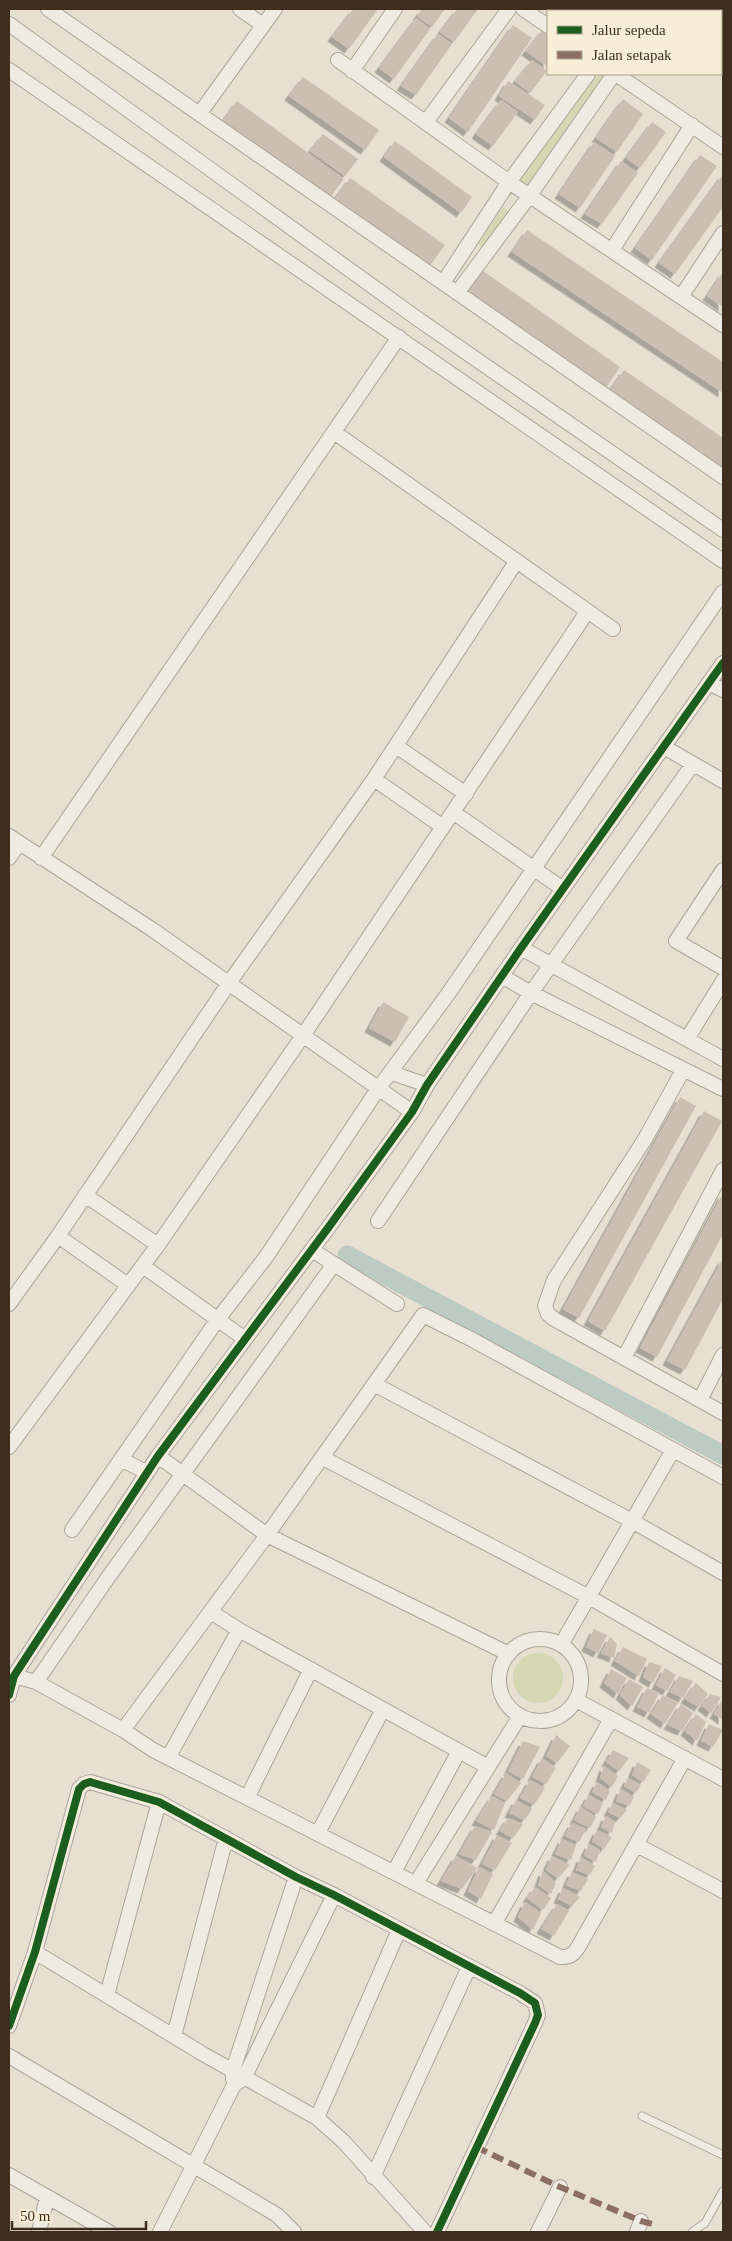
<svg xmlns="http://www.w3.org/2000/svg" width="732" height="2241" viewBox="0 0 732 2241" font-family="'Times New Roman',serif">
	<defs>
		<filter id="shadow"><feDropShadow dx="-4.5" dy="4.5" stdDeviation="0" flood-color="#0004"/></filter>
	</defs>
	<rect width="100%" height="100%" fill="#e7e0d1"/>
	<path fill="#d6d7b3" d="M594,74h12l-76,114 -11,-7z
		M503,207l6,4 -25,37 -6,-4z
		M513 1678a25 25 0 1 1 50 0a25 25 0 1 1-50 0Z"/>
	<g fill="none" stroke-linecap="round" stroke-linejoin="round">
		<path stroke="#bcccc2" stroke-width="19" d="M347,1255l376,200"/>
	</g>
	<path fill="#cbbfb2" filter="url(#shadow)" d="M353,9h25l-29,40 -17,-12z
		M422,9h23l-13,18 -15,-11z
		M457,9h21l-24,33 -14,-10z
		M416,18l14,11 -36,50 -15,-11z
		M513,25l19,13 -64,94 -19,-14z
		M543,29l5,5v33l-22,-16z
		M438,34l14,10 -36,51 -15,-9z
		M532,60l15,11 -17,22 -15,-12z
		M303,77l76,53 -14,20 -76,-54z
		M508,81l37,24 -10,15 -36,-24z
		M623,99l20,15 -26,38 -21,-14z
		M501,100l17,12 -25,34 -17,-12z
		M237,101l107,78 -15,20 -106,-78z
		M652,122l14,10 -26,36 -14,-10z
		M323,134l35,25 -13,17 -35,-25z
		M395,141l77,56 -11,16 -77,-56z
		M594,142l21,14 -35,52 -21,-14z
		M700,155l17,11 -65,94 -17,-12z
		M621,161l17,12 -36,51 -17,-10z
		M723,174v33l-48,67 -16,-11z
		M350,178l95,67 -16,22 -95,-67z
		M527,230l196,132v31l-211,-141z
		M483,271l137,96 -16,24 -137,-97z
		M723,272v35l-16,-11z
		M624,370l99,68v32l-114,-78z
		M383,1002l26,15 -14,25 -26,-14z
		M680,1097l16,9 -117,212 -16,-9z
		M704,1111l18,10 -117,210 -17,-10z
		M723,1193v41l-66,123 -17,-9z
		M723,1258v41l-38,71 -18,-9z
		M594,1629l13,6 -9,18 -12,-6z
		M610,1637l7,7 -3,14 -13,-5z
		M623,1647l24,12 -8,17 -24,-15z
		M649,1662l13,4 -9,17 -10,-6z
		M665,1668l11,7 -9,16 -11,-6z
		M611,1669l16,9 -9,16 -14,-11z
		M679,1676l14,5 -10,17 -13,-6z
		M629,1679l14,8 -11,19 -12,-11z
		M696,1683l12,11 -9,13 -14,-8z
		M647,1688l12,5 -10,20 -12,-6z
		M710,1694l11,3 -10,16 -9,-7z
		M663,1695l15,8 -13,21 -14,-10z
		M723,1698v22l-9,-6z
		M681,1704l12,9 -11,18 -14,-6z
		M696,1714l10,8 -9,19 -12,-10z
		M709,1724l14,6 -10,17 -12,-6z
		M556,1735l14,11 -13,17 -11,-7z
		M523,1741l17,6 -17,32 -15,-8z
		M613,1750l16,8 -10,13 -13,-9z
		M542,1758l14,10 -10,16 -14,-7z
		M637,1762l14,8 -8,12 -11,-7z
		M604,1766l14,10 -6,11 -12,-9z
		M506,1773l15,10 -14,18 -13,-7z
		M628,1778l13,7 -5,8 -12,-7z
		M530,1780l15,8 -11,17 -14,-7z
		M597,1782l13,9 -4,9 -14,-8z
		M621,1789l13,8 -5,9 -13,-5z
		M589,1795l14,8 -5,11 -15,-8z
		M492,1796l13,7 -11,27 -18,-9z
		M516,1800l16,9 -7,11 -16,-7z
		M613,1803l14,7 -7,8 -12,-6z
		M581,1807l15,10 -6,11 -16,-8z
		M606,1816l9,6 -3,11 -11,-6z
		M508,1818l15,6 -10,14 -13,-7z
		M572,1823l14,6 -7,13 -14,-6z
		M475,1826l17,6 -16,28 -17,-6z
		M597,1830l15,7 -8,12 -12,-8z
		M497,1835l15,8 -17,27 -13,-6z
		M562,1839l14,6 -5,15 -16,-6z
		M589,1844l11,6 -4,12 -12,-7z
		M456,1856l21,12 -15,21 -21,-8z
		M552,1856l18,9 -12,13 -12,-8z
		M581,1857l14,9 -5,9 -14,-5z
		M479,1867l14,7 -12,25 -13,-8z
		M543,1871l13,12 -5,11 -13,-9z
		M572,1872l16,7 -7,12 -15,-6z
		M535,1887l16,11 -8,12 -16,-12z
		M563,1888l17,9 -8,9 -14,-7z
		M525,1902l16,11 -8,17 -15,-13z
		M557,1904l12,7 -15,25 -13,-7z"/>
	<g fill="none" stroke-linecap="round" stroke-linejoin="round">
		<g stroke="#ada599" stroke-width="9">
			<path id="lane" d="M642,2116l81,39
				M692,2232l13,-9 18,-32"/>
		</g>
		<g stroke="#ada599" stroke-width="16">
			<path id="street" d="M48,9l675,468
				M240,9l23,16
				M523,9l25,17
				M690,9l4,2
				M9,24l406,293 308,213
				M721,30l2,2
				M338,60l171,122 214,143
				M9,70l714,491
				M352,71l43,-62
				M616,74l107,73
				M200,113l75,-104
				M426,122l83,-113
				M612,250l80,-125
				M443,283l66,-101 79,-108
				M457,293l73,-98 84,-121
				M681,297l42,-64
				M334,432l279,197
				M709,683l14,7
				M396,746l70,48
				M664,747l59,34
				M374,779l69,48
				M453,812l110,77
				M9,836l144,94 259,182
				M9,858l10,-15
				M41,858l358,-521
				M723,870l-47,71 47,27
				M521,948l202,111
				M502,976l29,17 192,96
				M687,1039l36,-58
				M683,1070l-38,69 -91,141 -9,26 3,8 6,5 169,94
				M392,1073l35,12
				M85,1195l73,50
				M378,1221l153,-228 162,-229
				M58,1236l70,49
				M312,1250l85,54
				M143,1266l102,73
				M9,1304l49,-68 171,-253 145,-204 142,-217
				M624,1358l99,-188
				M374,1384l258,137 91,52
				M700,1400l23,-45
				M9,1447l149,-202 144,-208 285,-425
				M158,1456l109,79 242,119
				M323,1458l266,139 134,77
				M121,1459l25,13
				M72,1530l146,-211 48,-62 112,-168 70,-95 275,-402
				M211,1612l28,18 249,137
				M499 1680a41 41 0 1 1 82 0a41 41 0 1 1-82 0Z
				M561,1645l112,-195
				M14,1676l22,6 87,48 30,20 407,207c11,1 15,-4 20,-13l105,-186
				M36,1682l71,-103 227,-315
				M9,1695l5,-19 144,-220 170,-228 84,-116 15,-27 94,-137 202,-285
				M576,1700l147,79
				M123,1730l144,-195 156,-220 48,24 252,138
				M168,1758l71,-128
				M247,1798l64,-129
				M318,1833l65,-124
				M637,1845l86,46
				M394,1872l65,-121
				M416,1883l104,-167
				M494,1924l117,-205
				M35,1952l168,102 114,64 26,23 82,91
				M107,1995l52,-193
				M9,2026l26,-74 44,-163 5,-5 6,-2 69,20 137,75 38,18 186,98 15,10 3,12 -3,8 -98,209
				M174,2036l52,-198
				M9,2056l268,159 17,17
				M233,2079v-9l63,-193
				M317,2118l82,-188
				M9,2175l100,57
				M373,2177l96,-210
				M39,2232l8,-35
				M160,2232l74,-147 10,-7 90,-183
				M538,2232l22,-45
				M637,2232l4,-11"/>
		</g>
		<use href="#lane" stroke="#efebe3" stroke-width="7"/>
		<use href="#street" stroke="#efebe3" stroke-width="14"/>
		<path stroke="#8d6e63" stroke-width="6" stroke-dasharray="12 6" stroke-linecap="butt" d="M476,2147l84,40 81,34 15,4"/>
		<g stroke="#f7eed8" stroke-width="11">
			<path id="cycleway" d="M9,1695l5,-19 144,-220 170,-228 84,-116 15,-27 94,-137 202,-285
				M9,2026l26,-74 44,-163 5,-5 6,-2 69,20 137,75 38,18 186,98 15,10 3,12 -3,8 -98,209"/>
		</g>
		<use href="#cycleway" stroke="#1b5e20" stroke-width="8"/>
	</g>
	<rect width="732" height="2241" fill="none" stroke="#3d2e20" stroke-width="20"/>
	<rect x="547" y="10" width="175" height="65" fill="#f7eed8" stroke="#ada18e"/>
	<rect x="557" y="26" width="25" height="8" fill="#1b5e20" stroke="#ada18e"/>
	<text x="592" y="35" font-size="15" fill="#3d2e20">Jalur sepeda</text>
	<rect x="557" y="51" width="25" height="8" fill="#8d6e63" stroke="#ada18e"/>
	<text x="592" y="60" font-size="15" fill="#3d2e20">Jalan setapak</text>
	<path d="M12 2221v8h134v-8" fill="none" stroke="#3d2e20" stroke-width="2.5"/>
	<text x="20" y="2221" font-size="15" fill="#3d2e20" stroke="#f7eed8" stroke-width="4" paint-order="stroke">50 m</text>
</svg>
